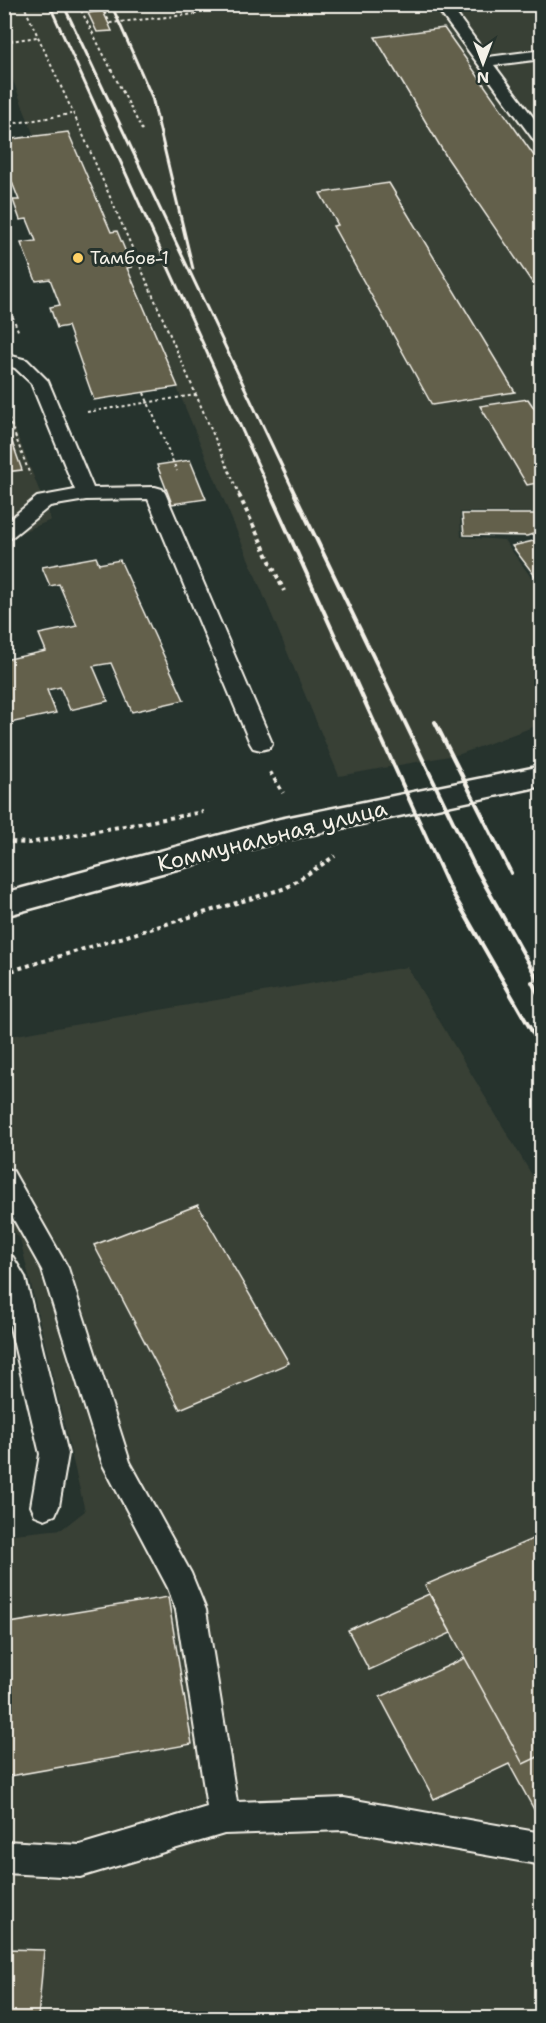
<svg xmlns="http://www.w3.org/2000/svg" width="546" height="2023" viewBox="0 0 546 2023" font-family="'Shantell Sans',sans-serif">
	<rect width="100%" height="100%" fill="#26332d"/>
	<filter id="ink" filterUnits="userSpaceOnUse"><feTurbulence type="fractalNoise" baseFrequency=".0167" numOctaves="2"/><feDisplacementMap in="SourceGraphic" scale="12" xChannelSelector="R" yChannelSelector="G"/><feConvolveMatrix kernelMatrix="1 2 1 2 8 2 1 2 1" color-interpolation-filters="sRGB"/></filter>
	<g filter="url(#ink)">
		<path fill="#384036" d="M5,5h536v508l-81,-1 1,25 43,3 37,51v133l-81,30 -121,22 -212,-508 5,-1 -15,-36 -6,1 -43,-100 -34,4 -29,-77z
			M4,402l47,118 -46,19h-1z
			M407,967l134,223v828h-536l-1,-483 58,-6 23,-18 -65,-272 -15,-19v-183z"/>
		<path fill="#63604c" stroke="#f4f1e8" stroke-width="1.5" d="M103,11l9,20 -15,1 -9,-19z
			M444,28l98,139v130l-96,-141 -71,-119z
			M68,132l43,100 6,-1 8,19 7,17 -5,1 51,119 -84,13 -26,-74 -11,2 -7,-21 10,-2 -10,-26 -14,2 -15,-38 15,-2 -9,-22 -7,1 -7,-20h6l-15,-38v-22z
			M389,183l126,209 -83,13 -99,-179 5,-1 -18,-32z
			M528,399l14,21v62l-15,3 -47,-79z
			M5,422l17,48 -17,2 4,11 -5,1z
			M190,460l16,39 -34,5 -15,-39z
			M462,514h80v17l-15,5 -63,-1z
			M542,539v46l-30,-39z
			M96,557l3,7 21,-4 64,140 -52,12 -21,-49 -18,3 15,35 -38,9 -10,-23 -13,3 9,23 -46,10 -6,-15v-48l42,-9 -7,-17 38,-8 -18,-42 -9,2 -8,-19z
			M198,1205l91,158 -109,46 -86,-164z
			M542,1535v220l-19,9 -98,-179z
			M429,1594l22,39 -82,37 -21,-40z
			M168,1597l24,147 -188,33v-153z
			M465,1658l58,106 19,-9v69l-33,-60 -75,35 -54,-102z
			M4,1949l40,1 -6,68h-34z"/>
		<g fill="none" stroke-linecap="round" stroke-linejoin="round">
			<g stroke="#f4f1e8" stroke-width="4">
				<path id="service" d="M434,4h15l39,53 54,-7v9l-48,6 48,64v16l-6,-2z
					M4,354l23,6 21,21 45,107 62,-1 7,2 3,4 107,250 -3,5 -8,2 -8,-2 -3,-5 -102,-244 -62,1 -36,6 -39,32 -7,2v-16l33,-27 38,-7 -44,-107 -16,-15 -11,-3z
					M4,1168l9,3 55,97 62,194 61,111 15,37 31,192 107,-4 198,35v32l-198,-35 -120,4 -144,43 -76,-4v-32l76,4 127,-38 -31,-197 -8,-22 -65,-123 -61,-195 -38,-68z
					M4,1254l9,3 12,20 43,177 -9,52 -4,9 -10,4 -10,-4 -4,-9 9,-52 -36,-152z"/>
			</g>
			<g stroke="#f4f1e8" stroke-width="5">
				<path id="secondary" d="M542,766v20l-262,55 -276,75v-23l276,-74z"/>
			</g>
			<path stroke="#f4f1e8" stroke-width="2" stroke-dasharray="3 3" stroke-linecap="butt" d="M23,4l57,124 160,368
				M92,4l2,4 -13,2 61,120
				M96,12l-2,-4 8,-1 8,16 86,-9 -2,-10
				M4,42l33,-5
				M4,125l67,-11
				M4,294l15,39
				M144,393l33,78
				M87,412l108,-17
				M4,415l4,2 22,58"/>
			<path stroke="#f4f1e8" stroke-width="4" stroke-dasharray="4 4" stroke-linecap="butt" d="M239,495l45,96
				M270,772l13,21
				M4,839l6,3 19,1 174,-31
				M4,973l282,-85 49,-32"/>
			<use href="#service" fill="#26332d" fill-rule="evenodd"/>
			<use href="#secondary" fill="#26332d" fill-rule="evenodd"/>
			<path stroke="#f4f1e8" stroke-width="3" d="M49,4l223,492
				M63,4l233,492
				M111,4l41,93 41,172"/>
			<path stroke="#f4f1e8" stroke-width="4" d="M271,495l177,390 94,164
				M295,495l179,370 68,122
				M435,722l76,151
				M538,920l4,6
				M532,982l10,19"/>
		</g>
	</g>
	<circle fill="#ffd166" stroke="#26332d" stroke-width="2" cx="78" cy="258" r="6"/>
	<g text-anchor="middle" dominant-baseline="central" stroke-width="6" stroke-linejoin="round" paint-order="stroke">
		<g font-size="18" fill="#f4f1e8" stroke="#26332d" text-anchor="start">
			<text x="90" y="258">Тамбов-1</text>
		</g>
		<g font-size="22" fill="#f4f1e8" stroke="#26332d">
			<text transform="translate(272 836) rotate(-14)">Коммунальная улица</text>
		</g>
	</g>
	<rect width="546" height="2023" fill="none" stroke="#26332d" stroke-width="24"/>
	<rect x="12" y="12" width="522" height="1999" fill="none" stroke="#f4f1e8" stroke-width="2" filter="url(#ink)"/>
	<g transform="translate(483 63) rotate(180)" stroke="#26332d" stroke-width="4.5" paint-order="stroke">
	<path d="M0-4.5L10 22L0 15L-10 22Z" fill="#f4f1e8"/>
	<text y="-9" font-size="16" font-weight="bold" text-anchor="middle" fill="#f4f1e8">N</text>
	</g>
</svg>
